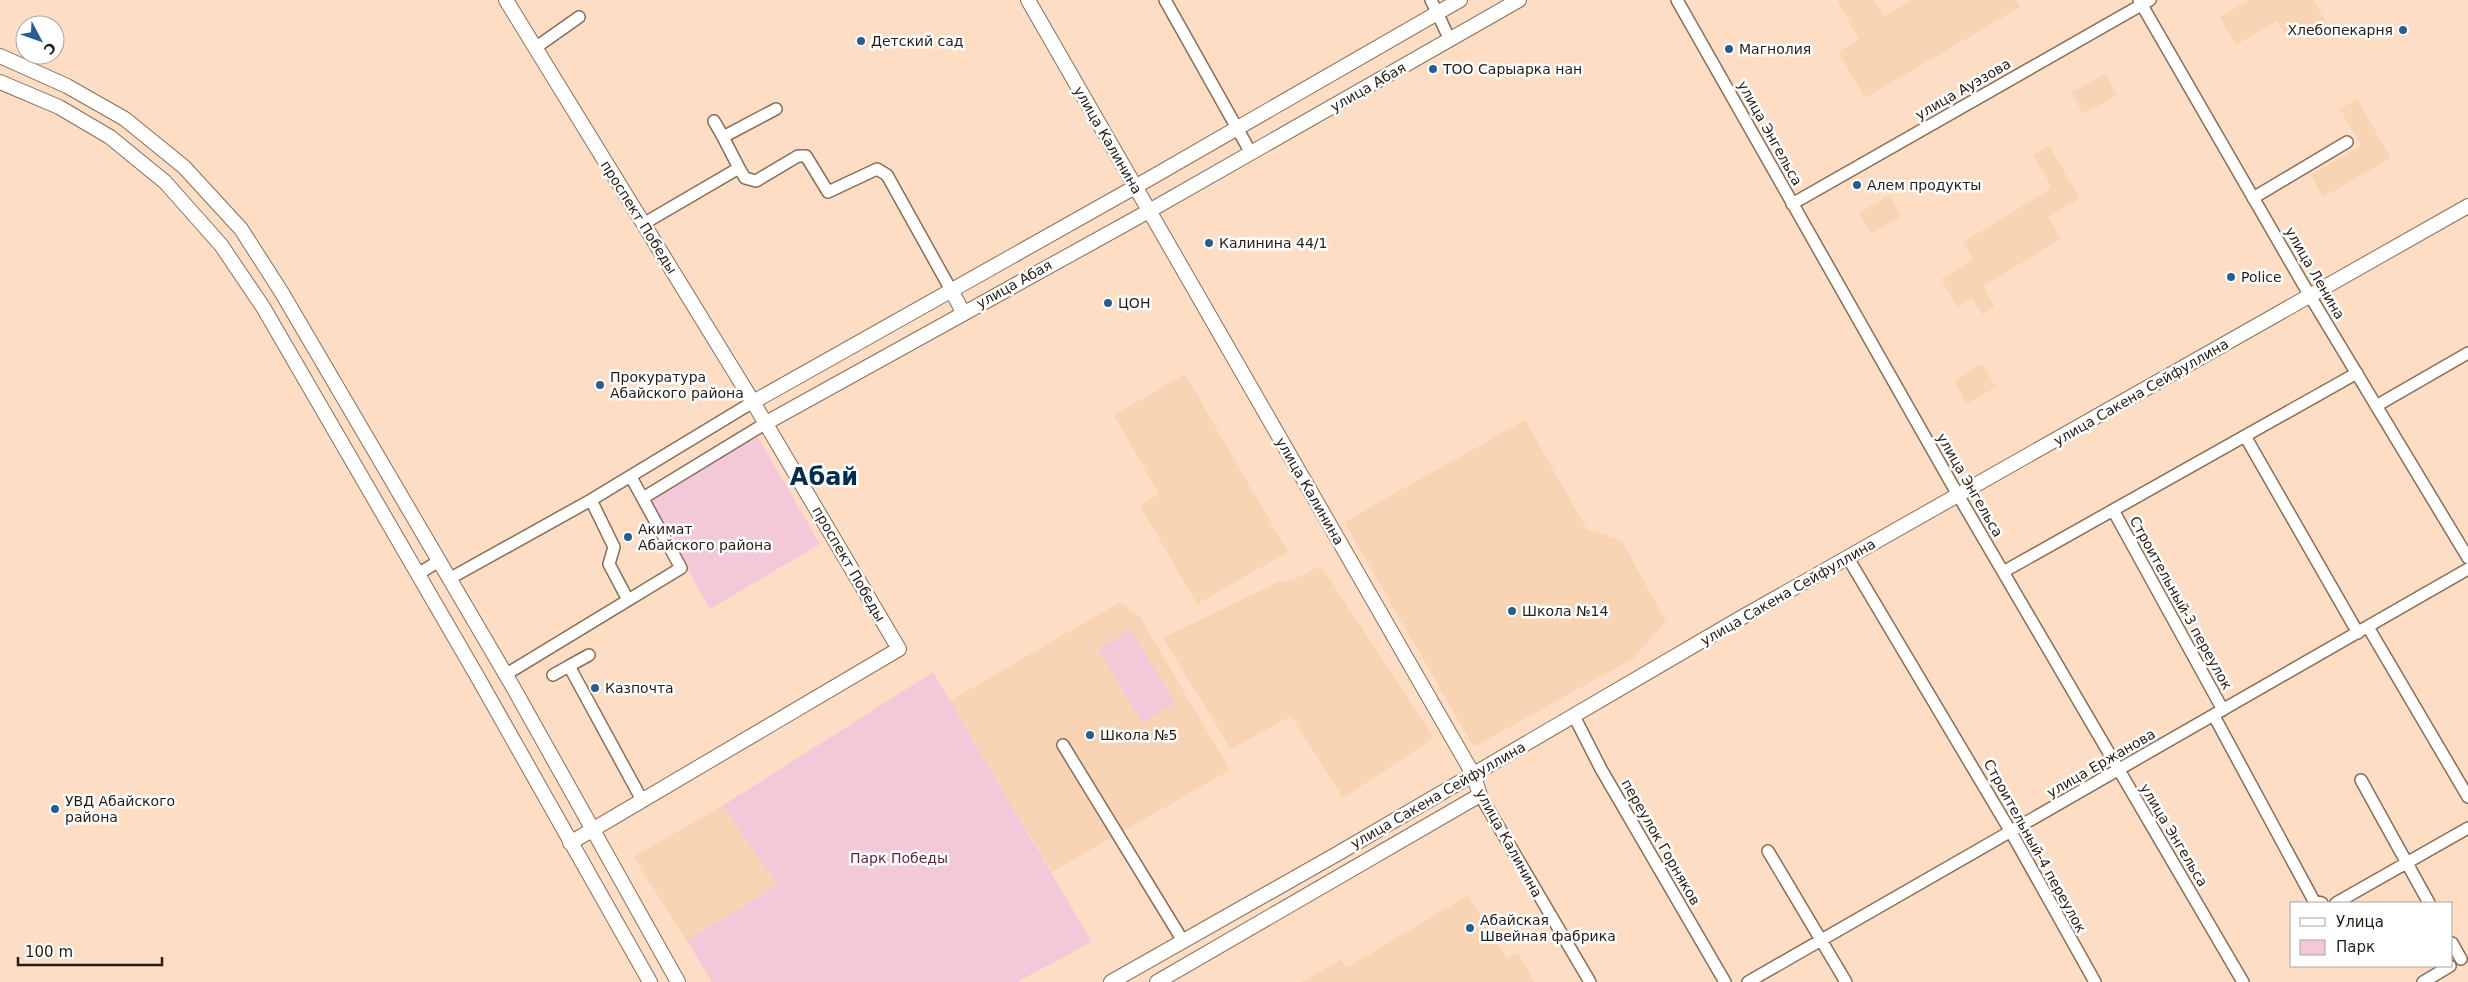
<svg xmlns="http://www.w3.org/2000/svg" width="2468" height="982" viewBox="0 0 2468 982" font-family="'DejaVu Sans',sans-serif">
	<rect width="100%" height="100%" fill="#fddec4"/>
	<path fill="#f8d4b4" d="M1837,0h37l10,16 28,-16h103l5,7 -155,91 -27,-46 21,-13z
		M2249,0h64l16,27 -16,9 -7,-13 -21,12 -8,-14 -41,24 -16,-28z
		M2105,74l12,21 -34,19 -12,-21z
		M2357,99l34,59 -68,39 -12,-22 50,-29 -21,-37z
		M2049,146l31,52 -32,19 13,22 -78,47 12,21 -12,8 -11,-17 -15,9 -16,-28 33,-20 -11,-17 89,-54 -19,-33z
		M1889,195l12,21 -30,18 -12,-21z
		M1982,364l14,23 -29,17 -13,-23z
		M1185,374l103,178 -91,52 -57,-98 19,-12 -45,-79z
		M1525,420l62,109 34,11 45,81 -32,37 -160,89 -130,-225z
		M1321,566l113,172 -91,60 -52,-82 -60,33 -68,-111 115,-56 16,-3z
		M1120,602l20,15 90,153 -178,102 -102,-171z
		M722,806l56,79 -91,56 -54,-84z
		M1468,895l39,64 11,-6 17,29h-234l40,-22 5,8z"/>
	<path fill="#f3c9d9" d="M758,437l62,107 -110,65 -62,-109z
		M1131,629l44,74 -33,20 -44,-74z
		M933,672l159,270 -75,40h-305l-25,-41 91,-56 -56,-79z"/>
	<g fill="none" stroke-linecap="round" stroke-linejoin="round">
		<g stroke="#896e56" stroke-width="14">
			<path id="minor" d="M1165,0l86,153
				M1431,0l19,40
				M1677,0l281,495 285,487
				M2139,0l171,296 158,262
				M535,48l44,-31
				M714,121l9,16
				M739,168l-16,-31 53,-28
				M2253,198l94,-56
				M1792,204l358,-204
				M643,224l96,-56 6,10 11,3 42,-25h8l22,36 49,-23 10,6 64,115
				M2376,406l92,-53
				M2245,436l113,197
				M643,498l123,-75
				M2113,510l110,200
				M1848,558l163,274 84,150
				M2003,572l354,-199
				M418,574l21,-13
				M449,579l142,-79
				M628,600l-19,-36 5,-17 -23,-47 162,-98
				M2368,627l100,170
				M589,655l-20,11 73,134
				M505,675l176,-107 -50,-91
				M553,675l16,-9
				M1574,716l27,53 124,213
				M2214,716l100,185 8,2
				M1063,745l120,196
				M2361,780l68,123
				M1480,795l110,187
				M1768,851l78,131
				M2336,903l132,-75
				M2452,943l9,16
				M1748,982l720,-413
				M2423,982l27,-16"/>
		</g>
		<g stroke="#896e56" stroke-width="16">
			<path id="tertiary" d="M506,0l247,402 146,247 -329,194
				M1028,0l445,774 7,21 -323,187
				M0,56l67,30 58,33 59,48 57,62 41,64 231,394 165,295
				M0,82l59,25 51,30 55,45 56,63 42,62 214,369 173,306
				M951,290l12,22
				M753,402l382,-215 325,-187
				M766,423l383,-212 370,-211
				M1111,982l226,-128 402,-235 729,-413"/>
		</g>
		<use href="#minor" stroke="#fff" stroke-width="11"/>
		<use href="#tertiary" stroke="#fff" stroke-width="14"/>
	</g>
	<g fill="#235e95" stroke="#fff" stroke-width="2">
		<circle cx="2403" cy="30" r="5"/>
		<circle cx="861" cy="41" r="5"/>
		<circle cx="1729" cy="49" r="5"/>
		<circle cx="1433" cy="69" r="5"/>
		<circle cx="1857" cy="185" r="5"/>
		<circle cx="1209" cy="243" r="5"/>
		<circle cx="2231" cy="277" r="5"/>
		<circle cx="1108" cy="303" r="5"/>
		<circle cx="600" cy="385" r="5"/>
		<circle cx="628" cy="537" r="5"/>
		<circle cx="1512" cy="611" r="5"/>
		<circle cx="595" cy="688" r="5"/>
		<circle cx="1090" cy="735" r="5"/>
		<circle cx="55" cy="809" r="5"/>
		<circle cx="1470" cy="928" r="5"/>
	</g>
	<g text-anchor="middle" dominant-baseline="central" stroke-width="5" stroke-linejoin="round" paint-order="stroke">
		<g font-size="14" fill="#271c13" stroke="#fff" text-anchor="start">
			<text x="2393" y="30" text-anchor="end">Хлебопекарня</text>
			<text x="871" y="41">Детский сад</text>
			<text x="1739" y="49">Магнолия</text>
			<text x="1443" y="69">ТОО Сарыарка нан</text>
			<text x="1867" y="185">Алем продукты</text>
			<text x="1219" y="243">Калинина 44/1</text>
			<text x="2241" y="277">Police</text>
			<text x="1118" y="303">ЦОН</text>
			<text x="610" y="377">Прокуратура<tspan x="610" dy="16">Абайского района</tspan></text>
			<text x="638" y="529">Акимат<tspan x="638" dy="16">Абайского района</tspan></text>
			<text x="1522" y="611">Школа №14</text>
			<text x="605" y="688">Казпочта</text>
			<text x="1100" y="735">Школа №5</text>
			<text x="65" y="801">УВД Абайского<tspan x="65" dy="16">района</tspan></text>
			<text x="1480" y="920">Абайская<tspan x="1480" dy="16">Швейная фабрика</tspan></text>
		</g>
		<g font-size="14" fill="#271c13" stroke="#fff">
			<text transform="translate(1368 87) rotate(-30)">улица Абая</text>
			<text transform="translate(1963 89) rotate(-30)">улица Ауэзова</text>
			<text transform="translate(1770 133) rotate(61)">улица Энгельса</text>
			<text transform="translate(1108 140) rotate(60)">улица Калинина</text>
			<text transform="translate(639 217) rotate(58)">проспект Победы</text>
			<text transform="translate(2315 273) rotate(60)">улица Ленина</text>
			<text transform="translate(1014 284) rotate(-29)">улица Абая</text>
			<text transform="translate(2141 392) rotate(-30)">улица Сакена Сейфуллина</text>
			<text transform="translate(1970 485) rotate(60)">улица Энгельса</text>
			<text transform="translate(1310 491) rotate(60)">улица Калинина</text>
			<text transform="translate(849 564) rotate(60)">проспект Победы</text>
			<text transform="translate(1788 592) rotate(-30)">улица Сакена Сейфуллина</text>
			<text transform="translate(2181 603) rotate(61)">Строительный-3 переулок</text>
			<text transform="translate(2101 763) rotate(-30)">улица Ержанова</text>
			<text transform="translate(1438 795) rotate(-30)">улица Сакена Сейфуллина</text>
			<text transform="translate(2174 835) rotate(59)">улица Энгельса</text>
			<text transform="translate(1661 842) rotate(60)">переулок Горняков</text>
			<text transform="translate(1509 843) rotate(61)">улица Калинина</text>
			<text transform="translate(2035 846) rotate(61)">Строительный-4 переулок</text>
		</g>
		<g font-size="14" fill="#632542" stroke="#fff">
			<text x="899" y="858">Парк Победы</text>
		</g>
		<g font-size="24" font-weight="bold" fill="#022d52" stroke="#fff">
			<text x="824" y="477">Абай</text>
		</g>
	</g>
	<rect x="2290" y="902" width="162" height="65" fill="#ffffff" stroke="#a9a4a1"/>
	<rect x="2300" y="918" width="25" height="8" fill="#ffffff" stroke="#a9a4a1"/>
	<text x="2336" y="927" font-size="15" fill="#271c13">Улица</text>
	<rect x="2300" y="940" width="25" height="15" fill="#f3c9d9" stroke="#a9a4a1"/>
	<text x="2336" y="952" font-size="15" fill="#271c13">Парк</text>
	<g transform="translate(40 40) rotate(131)"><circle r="24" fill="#ffffff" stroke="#a9a4a1"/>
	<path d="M0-4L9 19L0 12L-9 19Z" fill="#235e95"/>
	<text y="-8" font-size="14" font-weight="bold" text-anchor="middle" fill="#271c13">С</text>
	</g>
	<path d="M18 957v8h144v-8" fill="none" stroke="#271c13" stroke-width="2.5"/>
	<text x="25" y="957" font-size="15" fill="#271c13" stroke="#ffffff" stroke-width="4" paint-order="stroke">100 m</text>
</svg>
